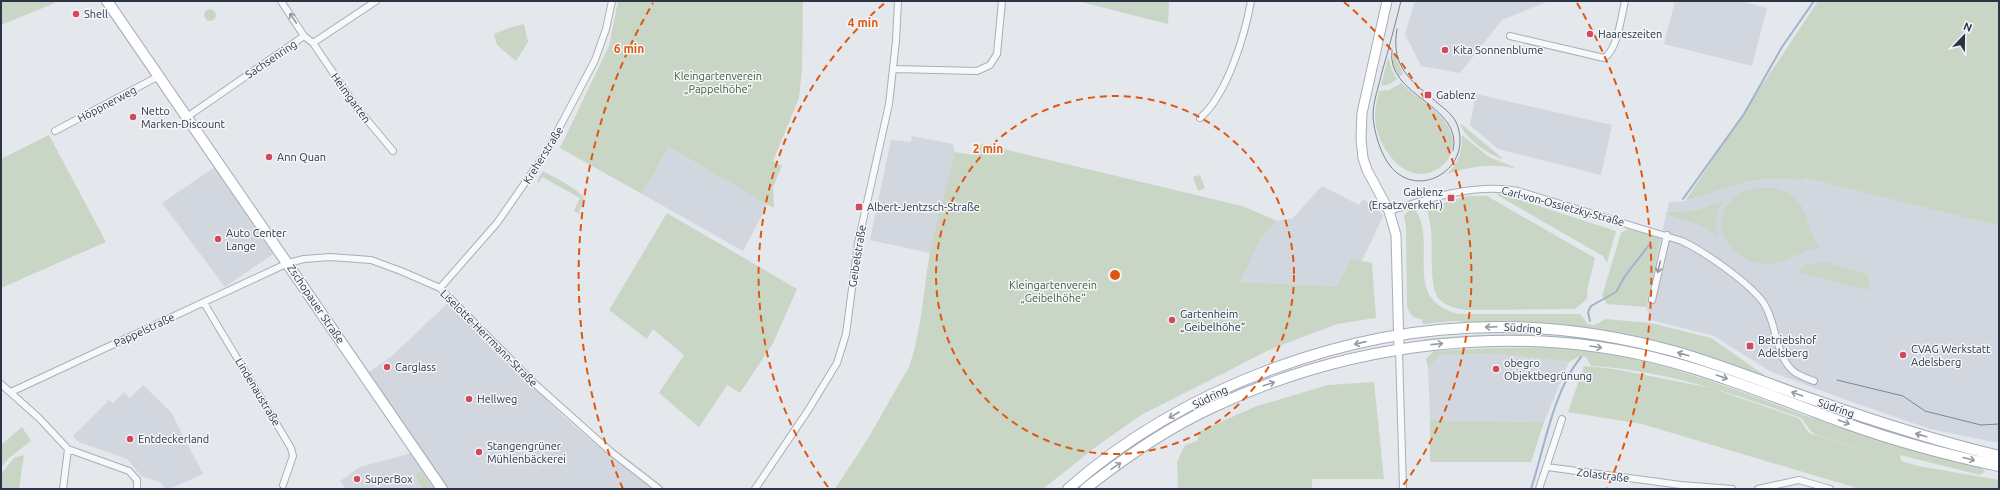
<svg xmlns="http://www.w3.org/2000/svg" width="2000" height="490" viewBox="0 0 2000 490" font-family="Ubuntu,sans-serif">
	<rect width="100%" height="100%" fill="#e4e7ec"/>
	<path fill="#d2d6de" d="M1415,1h134l-47,19 -42,53 -39,-7 -16,-32z
		M1675,1h65l27,7 -15,58 -88,-22z
		M1476,94l136,31 -11,50 -103,-26 -28,-24z
		M912,136l41,8 2,8 -25,101 -60,-13 21,-100 20,2z
		M667,147l101,57 -25,47 -101,-57z
		M215,167l58,87 -48,33 -63,-84z
		M1805,178l194,48v217l-69,-14 -81,-28 -78,-29 -57,-36 -63,-16 -5,-13 23,-105 16,-1 61,-19 18,-3 39,1z
		M1322,186l37,19 4,-6 15,9 5,8 -21,45 -11,-2 -14,27 -98,-4 22,-45 16,-16 16,-3z
		M449,302l117,117 45,38 44,32h-208l-81,-115 26,-18z
		M1499,354l70,8 -25,60 -114,-2 -2,-52 11,-13z
		M143,385l28,27 32,62 -34,15h-4l-5,-7 -19,-6 -14,-17 -48,-17 -6,-6 36,-36 4,3 11,-11 6,6z
		M412,453l25,36h-91l-6,-8 20,-14z"/>
	<path fill="#c9d6c5" d="M1,1h53l1,2 -54,22z
		M618,1h185l-1,68 -3,29 -26,63 9,5 -9,21 1,21 -106,-61 -26,47 -82,-46 49,-102z
		M1077,1h92l-1,23z
		M1818,1h181v225l-194,-48 -2,2 -39,-1 -18,3 -61,19z
		M204 15a6 6 0 1 1 12 0a6 6 0 1 1-12 0Z
		M524,24l4,18 -12,19 -19,-16 -3,-11 15,-6z
		M1393,53l2,1 8,20 -4,3 -6,-12z
		M1388,57l4,13 5,9 -7,5 -9,2z
		M1401,83c15,15 38,26 48,45 4,8 5,16 2,24 -2,8 -8,14 -15,18 -28,15 -53,-16 -59,-40 -4,-13 -1,-26 2,-39l10,-1z
		M1460,123l42,35 -1,1c-15,-7 -36,-20 -41,-36z
		M49,135l57,107 -105,46v-129z
		M1462,135l27,22 25,10 -1,1c-22,-5 -45,-1 -66,6 11,-11 16,-23 15,-39z
		M982,144l260,62 35,15 -16,16 -21,45 97,4 14,-27 21,4 4,55 -39,6 -68,26 -106,54 -22,11 -44,31 -54,43h-208l32,-49 42,-73c13,-37 14,-76 21,-114 7,-34 17,-68 25,-101l17,3 3,-7z
		M543,171c10,6 41,20 42,30l-6,10 1,3 -6,-3 6,-13 -38,-21 -3,6 -2,-2z
		M1200,175l5,13 -7,3 -5,-14z
		M1775,188c37,11 27,34 45,60 -20,2 -35,17 -55,16 -29,-2 -57,-32 -37,-60 5,-5 12,-13 19,-14 9,-2 19,-2 28,-2z
		M1498,193l118,38 -9,32 -4,-7 -106,-61z
		M1467,196h20l108,62c-3,16 -8,25 -8,41l-12,10 -109,1c-11,-2 -23,-4 -29,-14 -8,-12 -4,-52 -6,-67 -1,-7 -3,-15 -4,-21z
		M1723,201c-7,13 -10,22 -5,36l-14,-10 -40,-14 34,-3z
		M1414,208c26,34 -15,92 45,106h121l8,10 6,1 12,-6 45,4 60,15 59,41 -77,-26 -214,-30 -26,-2 -30,3 -1,-5c-9,0 -14,-6 -15,-15l-1,-78 -2,-10 3,-4z
		M667,213l130,76 -24,54 -33,50 -13,-8 -28,42 -40,-34 25,-38 -31,-26 -6,10 -38,-29z
		M1628,229l33,9 -15,69 -39,-3 -5,-8 19,-63z
		M1825,262l41,12 4,8 -2,8 -70,-18 7,-7z
		M1529,334l65,5 73,15 332,106v3l-74,-19 -297,-96 -204,-6 -1,-3 51,-4z
		M1491,348c22,0 45,-1 67,0 89,6 172,39 254,70l3,-2 166,51 4,5 -5,3 -80,-20 1,6 -85,-26c-8,-4 -9,-13 -17,-18 -68,-24 -136,-47 -208,-51l-5,-9 -6,-1 -11,6 -70,-8 -59,1 -12,13 -2,-9 8,-8z
		M1584,366l30,3 97,19 87,30c6,5 7,12 13,16l107,32 81,14v9h-139l-218,-65 -74,-12z
		M1374,382l10,97h-72v10h-134l-1,-27 8,-17 12,-4 3,-10 57,-25 71,-21z
		M1430,420l114,2 -13,40h-101z
		M22,427l9,14 -22,17 -8,9v-22z
		M24,455l-5,34h-18v-15l13,-16z
		M419,472l4,2 10,15h-10l-7,-12z"/>
	<g fill="none" stroke-linecap="round" stroke-linejoin="round">
		<path stroke="#9fb4cc" stroke-width="2" d="M1683,199l61,-85 38,-67 32,-46
			M1590,321l-2,-9 3,-6 25,-14 9,-16 24,-31
			M1531,489c13,-40 23,-100 50,-132"/>
		<g stroke="#a9aeb7" stroke-width="8">
			<path id="street" d="M281,1l23,35 9,7 44,65 36,43
				M1510,36l94,22c14,-9 17,-41 21,-57
				M313,43l63,-42
				M894,69l83,2 13,-6 7,-11 5,-53
				M187,117l117,-81
				M1200,118c27,-23 45,-83 51,-117
				M55,131l104,-55
				M1389,211c42,-13 85,-28 129,-20l164,50c23,11 66,41 81,61 14,20 11,50 29,68 5,5 14,8 22,11
				M440,288l57,-65 50,-72 48,-91 11,-31 6,-28
				M1652,300l15,-65
				M204,303l87,145 2,8 -10,29
				M1399,350l4,139
				M1,384l38,34 29,31 61,22 8,9v9
				M11,392l277,-129 16,-4 26,-2 41,3 30,11 39,17 94,95 76,68 49,38
				M1547,467l134,18 51,4
				M63,489l5,-40
				M755,489l52,-77 30,-49 9,-29 12,-91 31,-139 7,-63 2,-40
				M1539,489l23,-70
				M1758,489l41,-9 31,9"/>
		</g>
		<g stroke="#a9aeb7" stroke-width="11">
			<path id="secondary" d="M1387,1l-25,112 -1,26 2,19 4,12 22,41 7,24 3,115"/>
		</g>
		<g stroke="#a3abb8" stroke-width="12">
			<path id="primary" d="M107,1l335,488
				M1068,489c114,-101 280,-163 433,-162 57,0 117,9 172,24 43,12 85,29 127,44 65,23 131,45 199,61
				M1085,489c39,-31 81,-60 126,-81 141,-67 309,-87 460,-46 59,16 116,40 174,61 50,18 102,32 154,43"/>
		</g>
		<use href="#street" stroke="#f7f8fa" stroke-width="6"/>
		<use href="#secondary" stroke="#fff" stroke-width="9"/>
		<use href="#primary" stroke="#fff" stroke-width="10"/>
		<path stroke="#7d8696" stroke-width="1" d="M1397,29c-7,40 16,53 43,76 9,7 17,14 19,26 9,40 -41,68 -68,36 -10,-12 -17,-34 -18,-51 0,-15 6,-30 9,-44 7,-24 13,-47 19,-71
			M1392,50c-7,47 72,54 61,101
			M1837,380l66,16 22,15 56,14 18,-1"/>
	</g>
	<defs><path id="oneway-shaft" d="M-6 0H5M1.5-3L5.5 0L1.5 3" fill="none" stroke-width="1.6" stroke-linecap="round" stroke-linejoin="round"/></defs>
	<g stroke="#9196a0">
		<use href="#oneway-shaft" transform="translate(293 18) rotate(-124)"/>
		<use href="#oneway-shaft" transform="translate(1659 267) rotate(103)"/>
	</g>
	<g stroke="#959aa2">
		<use href="#oneway-shaft" transform="translate(1491 327) rotate(178)"/>
		<use href="#oneway-shaft" transform="translate(1360 343) rotate(167)"/>
		<use href="#oneway-shaft" transform="translate(1437 344) rotate(-6)"/>
		<use href="#oneway-shaft" transform="translate(1596 347) rotate(9)"/>
		<use href="#oneway-shaft" transform="translate(1683 354) rotate(-164)"/>
		<use href="#oneway-shaft" transform="translate(1722 377) rotate(19)"/>
		<use href="#oneway-shaft" transform="translate(1269 384) rotate(-18)"/>
		<use href="#oneway-shaft" transform="translate(1797 394) rotate(-160)"/>
		<use href="#oneway-shaft" transform="translate(1174 415) rotate(150)"/>
		<use href="#oneway-shaft" transform="translate(1844 422) rotate(20)"/>
		<use href="#oneway-shaft" transform="translate(1921 435) rotate(-164)"/>
		<use href="#oneway-shaft" transform="translate(1969 459) rotate(15)"/>
		<use href="#oneway-shaft" transform="translate(1116 466) rotate(-34)"/>
	</g>
	<g fill="none" stroke="#df570f" stroke-width="2" stroke-dasharray="7 5">
		<circle cx="1115" cy="275" r="179"/>
		<path d="M828 487A357 357 0 0 1 886 2M1344 2A357 357 0 0 1 1402 487"/>
		<path d="M623 489A536 536 0 0 1 653 3M1577 3A536 536 0 0 1 1607 489"/>
	</g>
	<g fill="#d1495b" stroke="#f4f6f9" stroke-width="1.5">
		<circle cx="76" cy="14" r="4"/>
		<circle cx="1590" cy="34" r="4"/>
		<circle cx="1445" cy="50" r="4"/>
		<rect x="1424" y="91" width="8" height="8" rx="2"/>
		<circle cx="133" cy="117" r="4"/>
		<circle cx="269" cy="157" r="4"/>
		<rect x="1447" y="194" width="8" height="8" rx="2"/>
		<rect x="855" y="203" width="8" height="8" rx="2"/>
		<circle cx="218" cy="239" r="4"/>
		<circle cx="1172" cy="320" r="4"/>
		<rect x="1746" y="342" width="8" height="8" rx="2"/>
		<circle cx="1903" cy="355" r="4"/>
		<circle cx="387" cy="367" r="4"/>
		<circle cx="1496" cy="369" r="4"/>
		<circle cx="469" cy="399" r="4"/>
		<circle cx="130" cy="439" r="4"/>
		<circle cx="479" cy="452" r="4"/>
		<circle cx="357" cy="479" r="4"/>
	</g>
	<g text-anchor="middle" dominant-baseline="central" stroke-width="3" stroke-linejoin="round" paint-order="stroke">
		<g font-size="11" fill="#2b3445" stroke="#f4f6f9" text-anchor="start">
			<text x="84" y="14">Shell</text>
			<text x="1598" y="34">Haareszeiten</text>
			<text x="1453" y="50">Kita Sonnenblume</text>
			<text x="1436" y="95">Gablenz</text>
			<text x="141" y="111">Netto<tspan x="141" dy="13">Marken-Discount</tspan></text>
			<text x="277" y="157">Ann Quan</text>
			<text x="1443" y="192" text-anchor="end">Gablenz<tspan x="1443" dy="13">(Ersatzverkehr)</tspan></text>
			<text x="867" y="207">Albert-Jentzsch-Straße</text>
			<text x="226" y="233">Auto Center<tspan x="226" dy="13">Lange</tspan></text>
			<text x="1180" y="314">Gartenheim<tspan x="1180" dy="13">„Geibelhöhe“</tspan></text>
			<text x="1758" y="340">Betriebshof<tspan x="1758" dy="13">Adelsberg</tspan></text>
			<text x="1911" y="349">CVAG Werkstatt<tspan x="1911" dy="13">Adelsberg</tspan></text>
			<text x="1504" y="363">obegro<tspan x="1504" dy="13">Objektbegrünung</tspan></text>
			<text x="395" y="367">Carglass</text>
			<text x="477" y="399">Hellweg</text>
			<text x="138" y="439">Entdeckerland</text>
			<text x="487" y="446">Stangengrüner<tspan x="487" dy="13">Mühlenbäckerei</tspan></text>
			<text x="365" y="479">SuperBox</text>
		</g>
		<g font-size="11" fill="#2b3445" stroke="#f4f6f9">
			<text transform="translate(271 59) rotate(-34)">Sachsenring</text>
			<text transform="translate(351 98) rotate(54)">Heimgarten</text>
			<text transform="translate(107 104) rotate(-28)">Höppnerweg</text>
			<text transform="translate(543 155) rotate(-58)">Kreherstraße</text>
			<text transform="translate(1563 206) rotate(15)">Carl-von-Ossietzky-Straße</text>
			<text transform="translate(857 256) rotate(-81)">Geibelstraße</text>
			<text transform="translate(316 304) rotate(56)">Zschopauer Straße</text>
			<text transform="translate(1523 328) rotate(4)">Südring</text>
			<text transform="translate(144 330) rotate(-25)">Pappelstraße</text>
			<text transform="translate(489 338) rotate(45)">Liselotte-Herrmann-Straße</text>
			<text transform="translate(258 392) rotate(59)">Lindenaustraße</text>
			<text transform="translate(1210 397) rotate(-26)">Südring</text>
			<text transform="translate(1836 408) rotate(19)">Südring</text>
			<text transform="translate(1603 475) rotate(7)">Zolastraße</text>
		</g>
		<g font-size="11" fill="#3f6138" stroke="#f4f6f9">
			<text x="718" y="76">Kleingartenverein<tspan x="718" dy="13">„Pappelhöhe“</tspan></text>
			<text x="1053" y="285">Kleingartenverein<tspan x="1053" dy="13">„Geibelhöhe“</tspan></text>
		</g>
	</g>
	<circle cx="1115" cy="275" r="6" fill="#df570f" stroke="#f4f6f9" stroke-width="2"/>
	<g font-size="12" text-anchor="middle" font-weight="bold" fill="#df570f" stroke="#f4f6f9" stroke-width="3" stroke-linejoin="round" paint-order="stroke">
		<text x="863" y="27">4 min</text>
		<text x="629" y="53">6 min</text>
		<text x="988" y="153">2 min</text>
	</g>
	<rect width="2000" height="490" fill="none" stroke="#2b3445" stroke-width="4"/>
	<g transform="translate(1964 36) rotate(22)" stroke="#f4f6f9" stroke-width="3" paint-order="stroke">
	<path d="M0-3L7 15L0 10L-7 15Z" fill="#2b3445"/>
	<text y="-6" font-size="11" font-weight="bold" text-anchor="middle" fill="#2b3445">N</text>
	</g>
</svg>
